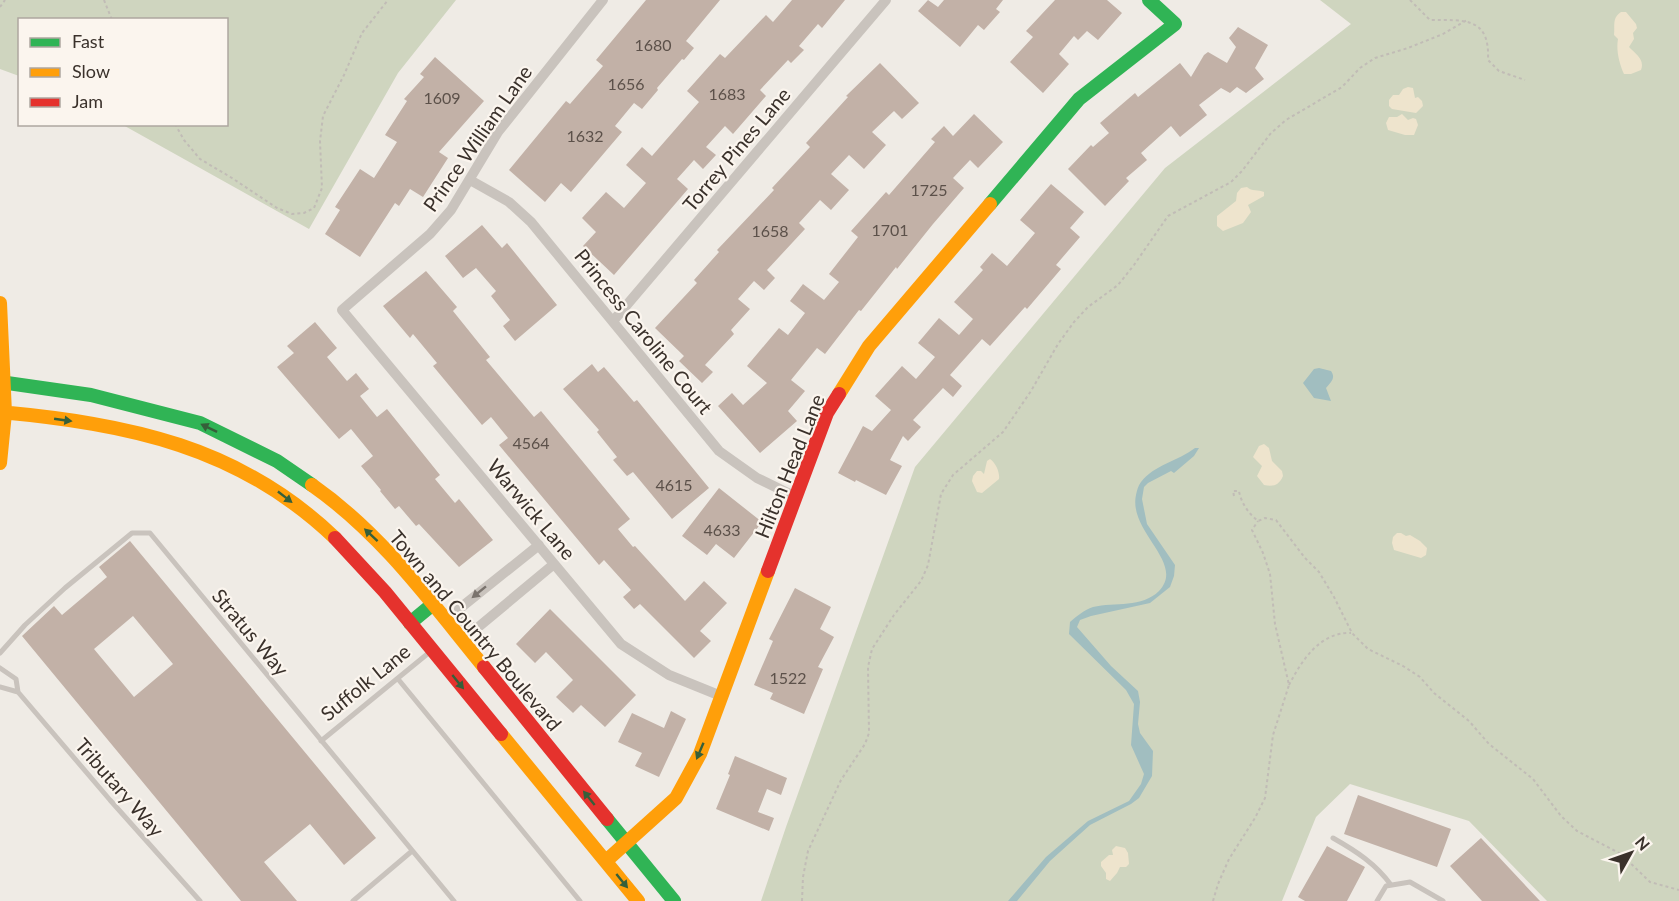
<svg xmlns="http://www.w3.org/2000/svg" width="1679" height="901" viewBox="0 0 1679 901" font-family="Lato,sans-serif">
	<rect width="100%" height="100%" fill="#efebe5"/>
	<path fill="#cfd5bf" d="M0,0h456l-58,73 -89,156 -186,-104 103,-1v-104h-206l-1,56 -19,-7z
		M1320,0h359v901h-132l-78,-80 -119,-37 -34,33 -34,84h-521l25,-74 129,-360 250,-299 186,-144z"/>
	<path fill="#eee4cd" d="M1621,12h5l10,12 1,4 -4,5 1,6 -5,8c7,7 16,13 12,23l-10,4h-7c-5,-11 -8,-24 -6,-35l-4,-4c1,-10 -2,-17 7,-23z
		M1408,87l5,1 2,10 3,-1 4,4 1,5 -7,7 -24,-4 -3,-3v-6l4,-5h6l4,-6z
		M1402,114l6,6 5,-2 3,1 2,6 -4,10h-9l-17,-5 -2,-7 3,-6h8z
		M1247,187c5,5 11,2 17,5v4l-16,9 3,7 -8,11 -20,8 -6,-5v-10l19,-15 1,-8 4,-5z
		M1264,444l5,4 3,13 10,10 1,5c-4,9 -9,11 -19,9l-7,-9 5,-10 -9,-9 6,-11z
		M990,459c6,4 10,14 9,20l-17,14 -5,-1 -5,-11 1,-5 4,-5h4l3,3 3,-13z
		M1397,533h4l5,3 4,-1 10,6 7,7 -1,7 -5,3 -27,-8 -2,-7 1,-6z
		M1116,846l9,2 3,5 1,11 -3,3h-6l-3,6 -7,8 -4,-2v-6l-5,-7v-4l8,-7h4l-1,-5z"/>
	<path fill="#a1bec0" d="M1319,368l12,3c5,7 0,11 -5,17l5,13 -17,-3 -11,-15 11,-14z
		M1195,448h4l-5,8 -20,17 -3,-2 -23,12 -4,4 -2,12 5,25 28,41 -1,11 -4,11 -20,16 -59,13 -11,4 -3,7 34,39 27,25 2,11 -2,22 2,9 13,18 -1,25 -13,22 -8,6 -41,21 -40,36 -33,40h-9l38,-44 42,-36 41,-20 12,-17 3,-10 -13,-29 3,-41 -8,-14 -57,-56 1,-12c7,-6 14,-12 23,-15 22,-5 49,1 66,-16 27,-28 -31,-59 -23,-96 1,-5 2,-9 5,-13 13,-17 37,-21 54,-34z"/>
	<path fill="#c2b1a7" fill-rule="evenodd" d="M646,0h74l-34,41 8,7 -10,12 -2,-1 -25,29 1,2 -16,19 -8,-6 -19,23 7,6 -51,60 -10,-9 -16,19 -36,-32 57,-69 4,3 33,-38 -7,-6z
		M792,0h53l-23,28 -4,-4 -19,22 5,4 -13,13 -3,-3 -28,30 6,6 -33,38 -8,-8 -19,21 10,8 -13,14 -9,-9 -17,19 11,10 -74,86 -31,-29 13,-14 -14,-14 24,-26 18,16 22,-25 -20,-18 16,-18 10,9 47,-54 -12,-11 33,-37 5,4 41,-43 7,7z
		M928,0l10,7 6,-7h59l-7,9 4,3 -16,18 -6,-5 -18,22 -42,-36z
		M1055,0h52l15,13 -24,27 -11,-9 -9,9 -4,-4 -15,18 10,10 -26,29 -33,-31 23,-25 -7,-6z
		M1238,27l30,18 -13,23 9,11 -18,14 -9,-6 -7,6 -9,-5 -22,17 8,10 -27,22 -9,-11 -30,27 6,7 -21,18 3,3 -24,25 -37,-37 23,-24 2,2 16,-14 -9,-10 35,-30 3,4 42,-34 11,14 13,-22 4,-3 19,11 9,-16 -7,-9z
		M435,57l49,44 -45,51 9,6 -25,39 -13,-8 -11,17 -4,-3 -35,54 -35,-23 15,-24 -5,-3 25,-38 14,9 23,-36 -12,-7 22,-34 -3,-2 20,-22 -4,-3z
		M880,63l39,40 -17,16 -8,-8 -22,21 14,13 -22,24 -15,-14 -18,19 18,16 -18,20 -11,-10 -21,23 6,6 -38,41 8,8 -11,12 -10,-9 -16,18 12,10 -19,21 3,4 -29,31 8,7 -11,11 -23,-22 5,-5 -29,-28 42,-45 -3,-3 25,-28 -2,-2 57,-60 -2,-2 38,-41 -4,-4 42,-46 -2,-1z
		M974,114l29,28 -25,26 -8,-8 -17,18 11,10 -31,36 -36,45 -1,-2 -35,44 -2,-1 -34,44 -8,-6 -26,32 14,11 -17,20 9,10 -37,32 -42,-47 14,-13 11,12 24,-22 -20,-17 32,-38 9,7 17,-22 -15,-12 13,-17 21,16 15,-18 -10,-8 29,-37 -7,-6 35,-39 3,3 46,-53 -4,-3 13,-13 9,10z
		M1051,184l33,28 -14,16 10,9 -24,28 5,4 -34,40 -2,-2 -35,39 -8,-7 -32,36 12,11 -9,11 -10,-9 -30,32 8,7 -13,14 -5,-5 -13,24 12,6 -16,29 -30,-15 -1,2 -17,-9 25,-47 9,5 19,-21 -16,-14 27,-30 14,13 19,-22 -17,-14 21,-25 20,17 14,-16 -19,-17 29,-32 -3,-3 12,-14 15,13 28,-33 -15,-13z
		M482,225l20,23 5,-5 50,62 -42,36 -12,-15 7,-6 -19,-24 5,-5 -20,-23 -13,10 -18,-22z
		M426,271l31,36 -4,4 37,46 -4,3 48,57 7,-6 89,108 -12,10 15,18 2,-1 50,55 19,-20 23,22 -27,28 11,10 -17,17 -54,-54 -6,5 -11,-12 8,-7 -27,-30 -5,5 -100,-120 9,-7 -17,-21 -9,8 -49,-59 4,-3 -24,-29 -3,4 -27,-32z
		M315,322l22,26 -10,9 20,24 9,-8 13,16 -9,7 17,21 10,-8 53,66 -5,4 20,24 4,-4 34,41 -34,27 -40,-43 -3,2 -17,-20 -4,3 -15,-18 1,-1 -20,-24 12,-10 -22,-27 -12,10 -62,-72 17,-14 -7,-7z
		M592,364l6,8 6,-5 30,35 3,-2 72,88 -37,31 -39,-47 -6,4 -14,-16 4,-3 -20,-25 2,-2 -36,-41z
		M719,488l43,34 -28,36 -18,-14 -9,11 -25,-19z
		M130,541l246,297 -32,27 -34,-41 -46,38 33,39h-56l-219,-265 32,-30 8,9 45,-38 -8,-10zM133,616l40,48 -39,33 -40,-48z
		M795,588l36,19 -11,22 14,8 -16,30 5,2 -19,45 -34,-15 3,-6 -19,-8 19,-44 -4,-2z
		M550,609l86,86 -31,32 -24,-22 -8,8 -17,-16 17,-17 -27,-28 -11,11 -19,-19z
		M671,711l15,8 -27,58 -24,-11 7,-13 -24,-11 14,-29 32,15z
		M735,756l52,22 -6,17 -14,-6 -9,23 16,6 -5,13 -53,-22 14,-34 -2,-1z
		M1358,795l93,34 -14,38 -93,-33z
		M1481,838l59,63h-58l-32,-35z
		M1327,846l38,21 -18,34h-42l-7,-4z"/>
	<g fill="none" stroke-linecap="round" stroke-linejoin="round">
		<path stroke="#c1bcb6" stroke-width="2" stroke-dasharray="3 3" stroke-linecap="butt" d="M104,0l8,20
			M1410,0l20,20c35,0 60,-3 58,40l11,11 26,9
			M0,7l5,-7
			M175,124l9,16 16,19 32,19 45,30 15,6 12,-1 10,-5 8,-20 -2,-47 3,-25 21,-41 18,-42 26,-33
			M1234,496l-1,-5h6c2,12 10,23 19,30l7,-3 11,2 29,38 14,14 15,25 18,36 16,16 35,17 17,11 14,16 35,28 20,23 44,35 28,37 16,15 44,23 29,28 29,8
			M1289,685c13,-25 31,-53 62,-52
			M802,901l1,-24 5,-26 33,-71 24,-36 4,-11 -1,-66 4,-18 22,-34 27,-34 7,-16 13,-71 12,-19 50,-43 28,-41 27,-47 16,-22 14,-15 30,-22 16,-20 34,-49 63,-34 11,-11 29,-38 15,-13 56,-33 18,-19 15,-10 33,-10 35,-14 24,-14
			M1213,901l5,-17 11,-25 26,-41 10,-20 8,-63 16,-50 -14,-61 -5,-50 -7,-21 -11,-23 6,-9"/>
		<path stroke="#c9c3bd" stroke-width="5" d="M0,653l25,-28 40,-37 67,-55h18l304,368
			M0,668l16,11 2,13 92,108 90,101
			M398,679l182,222
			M0,687l18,5
			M321,741l110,-90
			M1333,838c23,13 43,26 58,47
			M353,901l59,-50
			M1377,901l9,-15 24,-4 33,19"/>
		<path stroke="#c9c3bd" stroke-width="10" d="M603,0l-105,132 -47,78 -21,24 -88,76 279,334 48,31 52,21
			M470,180l39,22 22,20 188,229 38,27 39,19
			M614,320l272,-320
			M539,545l-80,64 5,13 12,7 78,-65"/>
		<path stroke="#30b455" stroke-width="14" d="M990,204l89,-105 96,-75 -26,-24
			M0,382l91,13 109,28 77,38 35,24
			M410,623l23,-19
			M607,819l67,82"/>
		<path stroke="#ff9f0a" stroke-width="14" d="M0,303l5,110 -5,50
			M839,394l30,-48 121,-142
			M0,412c128,12 239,34 335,126
			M312,485c70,49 118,116 172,182
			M501,734l137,167
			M606,861l70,-63 24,-44 68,-183"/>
		<path stroke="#e5322d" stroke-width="14" d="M335,538l50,54 116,142
			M768,571l59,-158 12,-19
			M484,667l123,152"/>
	</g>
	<defs><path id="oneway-solid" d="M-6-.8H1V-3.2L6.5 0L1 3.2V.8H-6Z" transform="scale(1.5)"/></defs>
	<g fill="#365f3a">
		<use href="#oneway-solid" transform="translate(63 420) rotate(8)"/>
		<use href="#oneway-solid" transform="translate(209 428) rotate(-154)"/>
		<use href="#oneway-solid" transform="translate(285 497) rotate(38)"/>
		<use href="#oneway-solid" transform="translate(371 535) rotate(-137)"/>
		<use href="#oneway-solid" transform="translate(458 682) rotate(51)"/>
		<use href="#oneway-solid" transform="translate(700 751) rotate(113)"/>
		<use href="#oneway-solid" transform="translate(589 798) rotate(-129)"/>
		<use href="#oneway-solid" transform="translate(622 881) rotate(51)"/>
	</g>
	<use fill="#7a736d" href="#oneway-solid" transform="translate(479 592) rotate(141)"/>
	<g text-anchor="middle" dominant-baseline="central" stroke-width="4.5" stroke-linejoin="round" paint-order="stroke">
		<g font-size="16" fill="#5c514a">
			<text x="653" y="44">1680</text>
			<text x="626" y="83">1656</text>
			<text x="727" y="93">1683</text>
			<text x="442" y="97">1609</text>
			<text x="585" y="135">1632</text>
			<text x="929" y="189">1725</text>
			<text x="890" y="229">1701</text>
			<text x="770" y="230">1658</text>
			<text x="531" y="442">4564</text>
			<text x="674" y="484">4615</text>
			<text x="722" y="529">4633</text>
			<text x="788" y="677">1522</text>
		</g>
		<g font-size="20" fill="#3a312b" stroke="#fbf5ee">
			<text transform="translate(477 138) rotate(-55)">Prince William Lane</text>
			<text transform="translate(736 149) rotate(-50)">Torrey Pines Lane</text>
			<text transform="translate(644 331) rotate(51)">Princess Caroline Court</text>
			<text transform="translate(789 466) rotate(-68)">Hilton Head Lane</text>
			<text transform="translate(532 509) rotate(50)">Warwick Lane</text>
			<text transform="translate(476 630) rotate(50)">Town and Country Boulevard</text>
			<text transform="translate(251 632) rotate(50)">Stratus Way</text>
			<text transform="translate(365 682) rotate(-39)">Suffolk Lane</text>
			<text transform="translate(120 787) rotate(49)">Tributary Way</text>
		</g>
	</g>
	<rect x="18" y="18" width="210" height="108" fill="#fbf5ee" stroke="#aea7a0" stroke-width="1.5"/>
	<rect x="30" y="38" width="30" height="9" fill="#30b455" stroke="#aea7a0" stroke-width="1.5"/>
	<text x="72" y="48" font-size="18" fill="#3a312b">Fast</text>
	<rect x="30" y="68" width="30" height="9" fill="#ff9f0a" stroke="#aea7a0" stroke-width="1.5"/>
	<text x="72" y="78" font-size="18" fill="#3a312b">Slow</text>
	<rect x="30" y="98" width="30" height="9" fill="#e5322d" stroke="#aea7a0" stroke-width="1.5"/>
	<text x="72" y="108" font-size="18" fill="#3a312b">Jam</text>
	<g transform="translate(1631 853) rotate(50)" stroke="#fbf5ee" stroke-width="4.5" paint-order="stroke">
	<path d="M0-4.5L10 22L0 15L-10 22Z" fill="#3a312b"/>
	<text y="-9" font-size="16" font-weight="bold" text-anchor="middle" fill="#3a312b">N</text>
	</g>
</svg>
